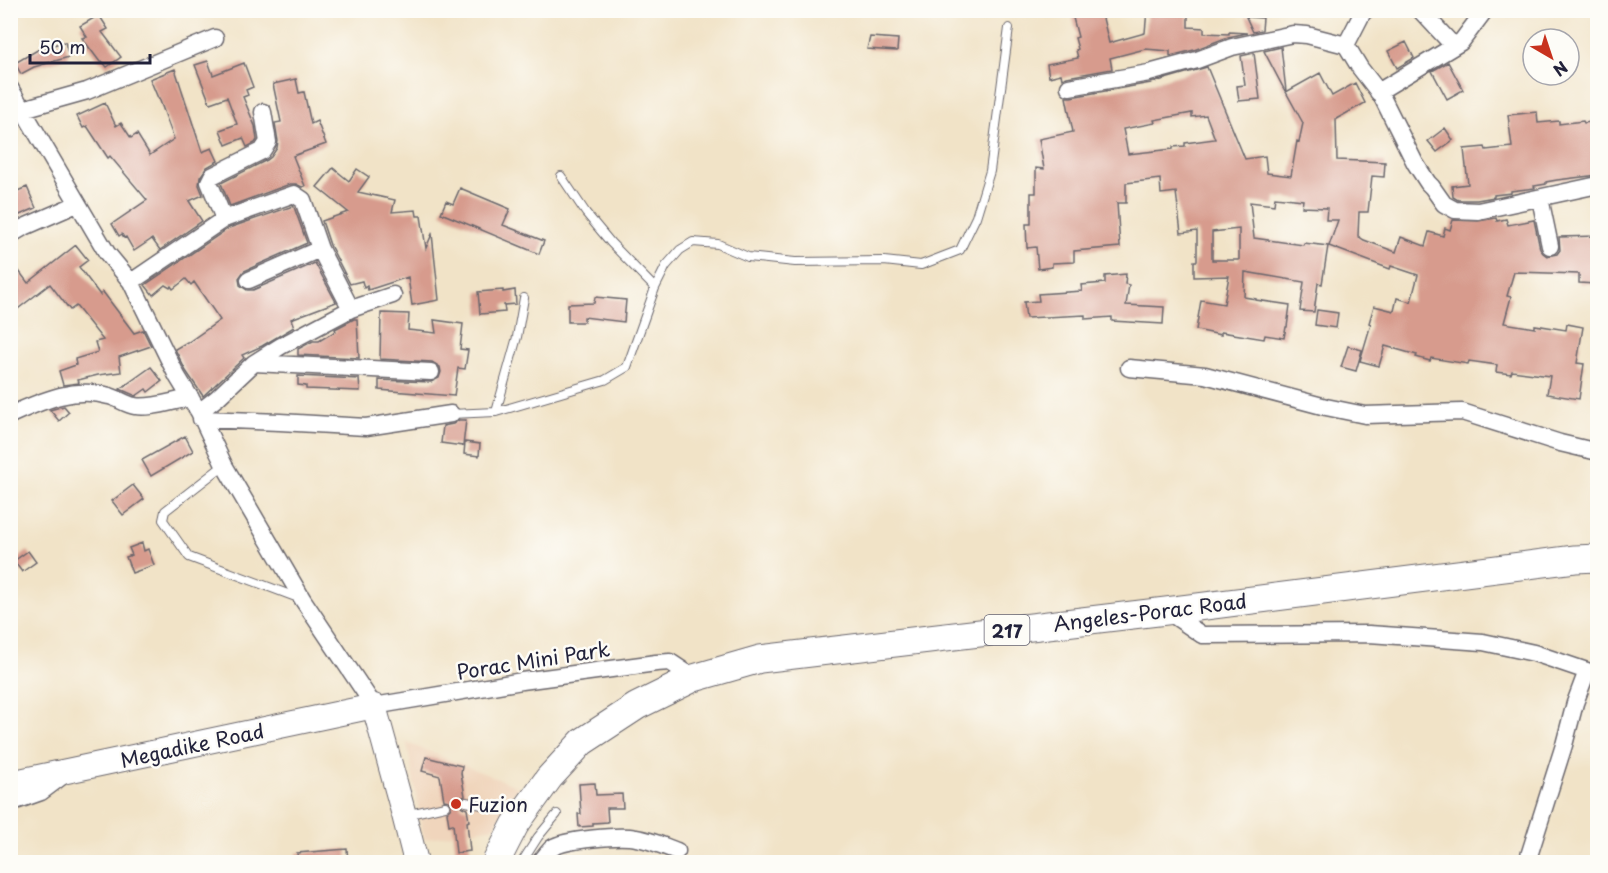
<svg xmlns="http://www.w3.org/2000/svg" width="1608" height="873" viewBox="0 0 1608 873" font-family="'Playpen Sans',sans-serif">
	<rect width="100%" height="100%" fill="#fdfcf7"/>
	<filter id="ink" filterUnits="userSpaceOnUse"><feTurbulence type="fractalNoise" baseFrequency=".0167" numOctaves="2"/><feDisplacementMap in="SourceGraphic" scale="12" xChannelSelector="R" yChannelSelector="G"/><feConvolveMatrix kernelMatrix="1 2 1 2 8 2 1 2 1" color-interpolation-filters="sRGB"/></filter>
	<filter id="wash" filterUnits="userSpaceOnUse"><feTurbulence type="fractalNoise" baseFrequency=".008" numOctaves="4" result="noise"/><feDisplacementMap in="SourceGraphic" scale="24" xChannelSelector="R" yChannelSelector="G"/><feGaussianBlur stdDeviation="1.35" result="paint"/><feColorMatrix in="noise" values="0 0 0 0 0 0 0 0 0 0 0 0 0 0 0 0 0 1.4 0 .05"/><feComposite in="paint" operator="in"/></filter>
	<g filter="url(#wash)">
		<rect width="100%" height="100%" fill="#f1e3c7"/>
		<path fill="#f0d5bc" d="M407,743l111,44 -24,40 -70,12z"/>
		<g id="blocks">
			<path fill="#d79b8d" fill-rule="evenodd" d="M1071,10h30l8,33 36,-10 2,-23h41v17l16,1v5l25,1v-2l18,1 -19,4 -34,13 -24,6v-5l-25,-2 -35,9 2,11 -45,8 -5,2 -1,-5 -12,3 -2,-13 31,-6 -2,-8 2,-1 -3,-11 3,-1z
				M99,15l9,14 -6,3 19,25 -14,10 -5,-6 -2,1 -18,-24 5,-1 -7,-11z
				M1246,17l17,1 -1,12 -9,2z
				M870,37l28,2 -1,12 -30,-2z
				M65,42l4,15 -35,10 -13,7 -6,-11 26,-15z
				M1406,42l8,16 -17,10 -9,-17z
				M1281,47l5,44h-1l-21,-40z
				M1254,53l6,46 -21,2 -2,-15 8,-1 -4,-29z
				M208,61l5,14 31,-12 9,24 -7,3 2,5 -5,2 12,29 2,14 -2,3 -8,4 -4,-9 -17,7 -6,-15 17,-6 -10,-27 -17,6 -15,-38z
				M1448,62l15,28 -16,9 -15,-28z
				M1207,67l38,92 20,-3 2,17 24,3 6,-35 2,1 4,-19 -17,-31 34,-19 12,23 23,-13 10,20 -29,16 1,41 48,2 -1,15 -12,-1 -4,36h-9l-1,24 6,4 32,12 5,-15 24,9 4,-14 14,4 2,-8 5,2 3,-10 25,1 18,-3 1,3 9,-2 2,6 26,-5 6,29 3,4 4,3 10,-2 3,-4 -1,-13 39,-1v44l-2,4 -17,-1v-9l-65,-2 -7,24 4,1 -7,26 31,5v-3l31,5 1,-6 16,3 -6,36 7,1 -5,35 -32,-5 3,-18 -38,-5 -1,3 -15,-2 1,-7 -28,-4 -1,3 -37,-6 -1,3 -14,-4 1,-2 -32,-9 -6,20 -19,-5 11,-37 -2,-1 5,-17 20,5 3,-13 14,4 7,-27 -27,-9 -1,3 -61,-23 9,-26h-12l1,-12 -25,-1 1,-7 -28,-3 -1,8 -24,-3 4,36 49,7 1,-2 24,3 -6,38 -4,-1 -4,29 -14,-1 4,-29 -59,-10 -1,25 12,2v1l34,5 -3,22h-1l-2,11 -19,-3 -1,4 -43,-7v3l-25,-5 5,-30 23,4 5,-28 -35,1v-16h3v-30l-16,2 -5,-41 -15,2 -1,-15 -34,4v20h-9l3,44 -46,4v11l-22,1v4l-14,2 -2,-22 -9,1 -1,-24h5v-31h5v-25l8,1 -5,-30 34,-7 -7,-35h5l80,-14zM1192,113v4l14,-2 9,24 -30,4v3l-12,1v2l-45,5 -5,-25 32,-6 -1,-3zM1239,229v31h-27v-28z
				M175,69l27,83 10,-4 6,13 -11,6 -7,10 -1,8 4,10 -14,6 13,20 -42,29 -8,-11 -18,12 -8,-14 -2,1 -2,-4 -3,2 -7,-12 35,-24 -37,-44 -2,2 -21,-32 -4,2 -6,-12 28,-13 11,23 5,-3 10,15 6,-4 13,21 24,-16 -15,-41h-1l-8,-19z
				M296,79l3,14 5,-1 7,32 6,-3 9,23 -33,12 12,30 -3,1 -6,-3h-6l-60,22 -9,-23 46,-23 4,-3 6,-9 1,-7 -3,-18 6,-1 -8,-38z
				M1537,112l1,11 21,-2v3l24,-3 1,2 14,-2v54l-41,5 -11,2v2l-12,2 1,2 -24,3v2l-17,2v2l-17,3h-19l-5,-3 -1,-11 16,-2 -4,-35 21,-2 1,3 26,-3 -4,-32z
				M1445,128l8,12 -16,12 -9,-11z
				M333,168l16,13 8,-12 12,8 -11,15 37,8 -3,12 24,-2 1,6h4l5,32 6,-14 7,66 -27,5 -4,-28 -40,13 -1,-4 -3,2 -2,-7 -12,3 -20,-39 -8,-24 26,-9 -31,-25z
				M27,187l9,21 -26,11v-25z
				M460,188l50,21 -7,16 41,16 -5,13 -98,-41 5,-12 7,3z
				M293,206l1,1 13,36 -63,28 -5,7 1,7 7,5h6l62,-27 21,39 -45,17 3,8 -32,19 -20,9 2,3 -41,38 -17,-25 -11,-22 12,-7v1l33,-23 -26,-38 -3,3 -5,-6 -13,10 -2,-3 -1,2 -5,-3 -12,10 -8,-10 84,-57z
				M76,245l12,15 -9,7 21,28 3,-3 31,41 9,-3 8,16 -32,11 2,15 -23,3 -20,5 1,3 -16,2 -4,-14 17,-6 -1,-6 23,-7 -3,-10 8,-2 -27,-34 -6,4 -20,-26 -40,31v-38l9,-6 9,12z
				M1126,274l-1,10 4,1 -3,20 38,2 -1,17 -51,-3v-4l-27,2v-4l-59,3 -2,-16 15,-1 -1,-7 44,-3 -1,-6 24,-2v-7z
				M503,290v2l12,-2 1,14 -12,1 1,7 -25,2 -2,-22z
				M595,297l31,3 -2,22 -40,-5v5h-16v-18l26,-1z
				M1317,310l21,3 -2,15 -21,-3z
				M381,313l28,1 -1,16 28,3 -2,-13 29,4 -3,25 8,1 -3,19 -7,-1 -4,28 -75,-6v-10l52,2 8,-4 2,-6 -1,-5 -8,-5 -52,-3z
				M354,319h3l2,39 -61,-3v-6l15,-8h6l17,-10 -1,-2z
				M1348,346l14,4 -6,21 -15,-4z
				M151,367l11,14 -14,11 -2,-3 -10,7 -16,-7z
				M298,376l61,3 1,12 -54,-2v-3l-8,-1z
				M64,406l5,6 -10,9 -9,-11z
				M459,420h7l-3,26 -22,-3 2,-17 10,-2z
				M185,436l8,15 -42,25 -9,-16z
				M465,442l15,2 -1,12 -15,-2z
				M133,485l11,14 -21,16 -11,-14z
				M142,543l2,8 4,-2 6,16 -22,8 -6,-16 6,-2 -3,-7z
				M28,551l8,11 -14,10 -8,-11z
				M426,757l36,9 -1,7 4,23 -4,2 -1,6 2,3 5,2 2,12 -2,1 3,29 -14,2 -3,-29 -4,1 -2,-13 4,-4v-4l-2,-3 -5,-1 -4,-24 -18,-5z
				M595,783l1,12 26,-1 1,14h-16l1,14 -15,1v3l-14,1 -1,-13h3l-2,-30z
				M347,849l1,13h-50l-1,-9z"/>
		</g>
	</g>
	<g filter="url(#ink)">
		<use href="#blocks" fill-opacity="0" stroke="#6a666c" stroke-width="1.5"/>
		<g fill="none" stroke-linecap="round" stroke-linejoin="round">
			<g stroke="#6a666c" stroke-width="10">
				<path id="lane" d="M561,176l25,37 25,30 44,45
					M496,412l21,-75 7,-39
					M451,414l45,-2 109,-32 22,-13 28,-79 11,-22 14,-16 13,-8 25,2 30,13 47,5 89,-1 37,4 39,-15 16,-33 14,-46 19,-143
					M224,465l-59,46 -2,9 26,37 112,42
					M466,802l54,10
					M405,815l40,-9
					M522,862l16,-25 19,-23"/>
			</g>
			<g stroke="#6a666c" stroke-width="19">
				<path id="street" d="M1420,10l29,31 7,4 5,-3 24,-32
					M1346,45l17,-33 3,-2
					M1069,87l80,-14 48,-13 35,-13 61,-13 14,1 39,10 14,23 21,27 34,68 13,20 4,4 12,17 11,6 23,1 120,-26
					M10,88l97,165 24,29 46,94 22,36 25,53 79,135 71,106 148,-25 134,-18 14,-1 24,16
					M1378,92l78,-47
					M23,109l64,-18 128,-53
					M1540,198l10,48
					M224,219l-15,-37 3,-6 50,-25 6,-9 -5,-30
					M10,235l12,-7 55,-24
					M249,280l71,-31
					M131,282l93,-63 70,-25 9,6 17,49 31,60
					M254,363l177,9
					M1129,368l76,7 121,32 39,8 97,-3 98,31 38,9
					M199,412l18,-14 37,-35 27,-17 70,-37 42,-14
					M10,415c32,-14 64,-29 99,-19 9,2 17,9 26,10 16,3 40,-6 56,-8
					M201,419l79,3 86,5 85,-13
					M1167,611l35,24 167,-1 114,8 51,11 53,18 11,2
					M10,803l31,-11 24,-18
					M540,862c4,-4 8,-10 12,-14 13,-9 69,-13 84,-10 15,2 27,8 41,13
					M1527,862l37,-117 11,-42 12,-32"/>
			</g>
			<g stroke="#6a666c" stroke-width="26">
				<path id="secondary" d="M10,783l364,-77 30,109 12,47"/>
			</g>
			<g stroke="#6a666c" stroke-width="29">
				<path id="primary" d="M496,862l19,-37 34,-47 33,-36 55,-36 57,-28 66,-19 406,-48 409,-52 23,-1"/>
			</g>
			<use href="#lane" stroke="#fff" stroke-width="8"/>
			<use href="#street" stroke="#fff" stroke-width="16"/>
			<use href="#secondary" stroke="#fff" stroke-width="24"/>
			<use href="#primary" stroke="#fff" stroke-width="27"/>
		</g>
	</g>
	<circle fill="#c8321e" stroke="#fdfcf7" stroke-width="2" cx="456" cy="804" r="6"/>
	<g text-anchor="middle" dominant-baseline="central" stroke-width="5" stroke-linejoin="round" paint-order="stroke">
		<rect fill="#fdfcf7" stroke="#646373" stroke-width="1.5" x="984.5" y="615" width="45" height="30" rx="4.5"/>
		<g font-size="18" font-weight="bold" fill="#22223b">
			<text x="1007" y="630">217</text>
		</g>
		<g font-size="20" fill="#22223b" stroke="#fdfcf7">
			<text transform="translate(1150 612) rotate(-7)">Angeles-Porac Road</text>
			<text transform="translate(533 660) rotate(-9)">Porac Mini Park</text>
			<text transform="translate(192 745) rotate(-12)">Megadike Road</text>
		</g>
		<g font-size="20" fill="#22223b" stroke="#fdfcf7" text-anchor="start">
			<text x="468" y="804">Fuzion</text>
		</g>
	</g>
	<rect width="1608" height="873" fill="none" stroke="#fdfcf7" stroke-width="36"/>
	<g transform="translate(1551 57) rotate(141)"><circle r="28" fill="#fdfcf7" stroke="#a5a5ac" stroke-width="1.5"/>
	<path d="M0-4.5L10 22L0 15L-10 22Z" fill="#c8321e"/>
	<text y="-9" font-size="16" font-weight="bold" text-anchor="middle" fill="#22223b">N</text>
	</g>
	<path d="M30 54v9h120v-9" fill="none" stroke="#22223b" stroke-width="3"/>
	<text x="39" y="54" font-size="18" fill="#22223b" stroke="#fdfcf7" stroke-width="4.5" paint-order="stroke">50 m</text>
</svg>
